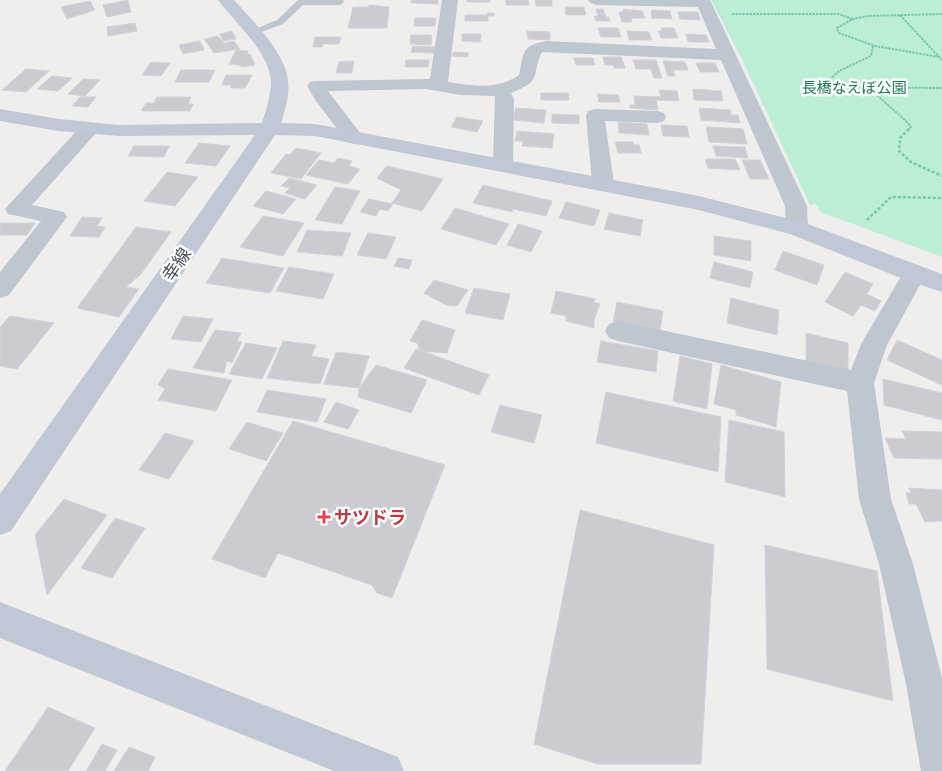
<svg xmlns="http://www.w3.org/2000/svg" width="942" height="771" viewBox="0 0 942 771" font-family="'Exo 2','Noto Sans JP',sans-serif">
	<rect width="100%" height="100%" fill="#f0eded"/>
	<path fill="#bcedd5" d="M711,0h231v257l-121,-45 -5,-8 -6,1 -66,-142z"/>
	<path fill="#caccd2" stroke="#d1d3d9" d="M128,0l3,12 -24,5 -4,-12z
		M412,0h26v4l-27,-1z
		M467,0h23v2h-23z
		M506,0h22l1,5h-23z
		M535,0h17v6h-16z
		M90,1l5,9 -28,9 -6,-12z
		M369,5l20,2 -2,21h-39l5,-21h16z
		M565,7h19l2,8h-20z
		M596,9h7l3,8h3l1,4h-14l-2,-5h4z
		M623,9l19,2 3,7h-14l1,4h-10l-3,-10h4z
		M651,10l19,1 2,8 -20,-1z
		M678,12h20l2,8 -20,-1z
		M487,13h7v3h-6v5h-23v-6h22z
		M415,18h21l-1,8h-21z
		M135,23l2,8 -29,5 -1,-9z
		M598,28h20l3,9h-20z
		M661,28h13l4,10h-17l-3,-7h4z
		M232,31l4,8 -13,2 -3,-7z
		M527,31l23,1v8l-22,-1z
		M627,31l22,1 3,8h-23z
		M462,34h19l-1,8 -18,-1z
		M686,34l20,1 3,7h-21z
		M411,35h21l-1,10 -21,-1z
		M218,36l6,7 10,-2 6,8 -26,4 -10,-14z
		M315,37h26l-2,7h-16l-1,3h-9z
		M200,41l4,9 -21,4 -4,-9z
		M413,46l22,1 -1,6 -23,-1z
		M236,50l12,1 -1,3h3l5,11 -12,2 -4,-2 -10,-1z
		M454,52l15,1 -2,4 -15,-1z
		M603,57h18l4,11h-11l-1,-3h-8z
		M574,58h19l2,7h-19z
		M406,60h23l-1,7h-23z
		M633,60h23l6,18h-8l-3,-9h-15z
		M354,61l-2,12h-16l3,-11z
		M663,61l22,1 3,8h-15l2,6h-7z
		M151,62l19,1 -9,13 -19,-1z
		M696,63h19l4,9h-19z
		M26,69l23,2 -23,21 -24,-2z
		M181,70h34l-6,12h-34z
		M226,75h26l-7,13h-15l1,-3h-9z
		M52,76l20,2 -14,13 -21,-2z
		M83,79l17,1 -15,16 -17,-2z
		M693,89l28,2 2,10 -29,-1z
		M659,90l18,1 2,10 -23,-1 2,10 -28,-2v-3h5l-1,-9 27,1z
		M541,93h27l1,7h-28z
		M597,94l21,1 2,7h-21z
		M80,97h16l-8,10 -16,-1z
		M157,97h34l-3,7h5l-3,7h-49l5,-8h8z
		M516,108l30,2 -2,13 -31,-3z
		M699,108l32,2v5h7l2,8 -39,-3z
		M552,114l27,1v9l-27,-1z
		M457,117l26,4 -6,11 -26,-5z
		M618,122l29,2 2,11 -30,-2z
		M661,125l26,1 2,11 -26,-1z
		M706,127l37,2 4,15 -38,-2z
		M517,131l37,3 -2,14 -30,-2 1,-5h-8z
		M615,142h18l1,3h5l2,8h-23z
		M199,143l31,3 -14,20 -31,-3z
		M134,146h35l-5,11 -36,-1z
		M713,146l32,1 3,11 -32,-2z
		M296,148l25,5 -20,26 -30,-6 15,-19 4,1z
		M338,158l14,3 -3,5 11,3 -12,15 -42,-9 13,-15 15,3z
		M705,159h30l5,11 -32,-2z
		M742,160h18l9,19h-19z
		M387,166l56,13 -21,32 -30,-8 9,-13 -24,-12z
		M167,172l31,5 -23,29 -31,-5z
		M289,178l28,7 -12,14 -20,-6 5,-5 -9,-2z
		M483,185l69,16 -6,15 -33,-7 -1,3 -39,-9z
		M335,187l25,4 -18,33 -27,-4z
		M266,191l30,8 -13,15 -30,-8z
		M369,199l24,5 -5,7 -8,-2 -4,7 -16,-4z
		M566,202l34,8 -6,16 -35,-8z
		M455,208l54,16 -13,21 -55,-16z
		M609,213l34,7 -3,16 -36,-7z
		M263,216l41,7 -21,33 -43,-9z
		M82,217l20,1 -5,8 8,1 -6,10 -29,-1z
		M0,223h35l-8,12h-27z
		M518,224l24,7 -11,21 -24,-7z
		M136,227l35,5 -30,42 -15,13 13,2 -20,28 -42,-9z
		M307,230l44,3 -9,23 -45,-4z
		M368,233l28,4 -10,22 -29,-4z
		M714,236l37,5v20l-37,-6z
		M783,251l41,14 -7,20 -42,-15z
		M222,258l62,10 -14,25 -64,-10z
		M398,258l14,2 -3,9 -15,-3z
		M714,262l39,10 -3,16 -40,-10z
		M289,267l45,7 -11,25 -47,-8z
		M845,272l28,12 -6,10 14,7 -6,10 -14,-6 -8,11 -28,-14z
		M434,280l34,10 -11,16 -11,-1 -22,-12z
		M474,288l36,6 -7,26 -38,-7z
		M556,291l40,8 -3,3 7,2 -6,16v8l-28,-7v-5l-15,-3z
		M731,298l48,12 -2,25 -50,-12z
		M617,302l46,9 -4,27 -47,-10z
		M10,316l44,7 -37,46 -17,-3v-39z
		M183,316l30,3 -12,23 -30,-3z
		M422,320l33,10 -8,23 -27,-2 -3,-8 -7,-2z
		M215,330l26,3 -4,8 5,1 -10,21 -5,-2 -3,12 -31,-5z
		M806,333l42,10v29l-42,-11z
		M897,340l45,20v25l-55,-25z
		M283,341l33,4 -5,11 18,3 -9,25 -53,-6z
		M601,341l57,10 -2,21 -59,-10z
		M246,343l31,5 -15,31 -33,-5z
		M416,349l73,26 -10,20 -75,-27z
		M336,352l33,4 -10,32 -35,-4z
		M680,356l32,8 -5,45 -34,-8z
		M376,365l51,15 -16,33 -53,-16 1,-9z
		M721,365l60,17 -5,45 -40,-12v-5l-22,-6z
		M168,369l64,11 -16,31 -58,-11 7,-11 -7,-4z
		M883,379l59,14v27l-58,-15z
		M267,390l59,9 -9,23 -60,-10z
		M606,392l115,25 -3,55 -122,-29z
		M336,402l23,8 -11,19 -24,-7z
		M500,405l42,10 -8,28 -43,-11z
		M729,420l55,12 1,65 -60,-15z
		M293,421l152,44 -53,133 -15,-5 -5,-8 -94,-32 -13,25 -53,-19z
		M247,422l36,11 -17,28 -37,-12z
		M902,431l40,1v27l-48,-1 -9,-20 21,1z
		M165,433l29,8 -25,38 -30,-9z
		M909,488l33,2v31l-17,1 -9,-18h-7l-3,-11h5z
		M64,499l43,16 -60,80 -12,-60z
		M580,510l134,35 -13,219h-104l-63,-20z
		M115,518l30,10 -33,50 -31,-10z
		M765,545l112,26 16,130 -126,-32z
		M48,707l47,21 -27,43h-63z
		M102,744l15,6 -12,21h-19z
		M129,747l26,10 -7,14h-34z"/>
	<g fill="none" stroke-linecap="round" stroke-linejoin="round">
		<path stroke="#76c9aa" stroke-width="2" stroke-dasharray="2.5 1" stroke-linecap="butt" d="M732,14h107l13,5
			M900,15l42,45
			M873,46l-2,10 -32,15 -13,12 4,4 112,1
			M939,57l-64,-11 -36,-13 -2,-5 16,-9 15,-3 74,-2
			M869,88l38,34 4,5 -3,3"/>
		<path stroke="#76c9aa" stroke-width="2.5" stroke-dasharray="3 2" stroke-linecap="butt" d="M909,129l-9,9 -1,13 12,11 31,14
			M867,220l24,-23 51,1"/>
		<path fill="#bec6cf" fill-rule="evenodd" d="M298,0h45l1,2 -4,3h-37l-20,19 -30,11 -5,-3 29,-12z"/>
		<path fill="#bec6cf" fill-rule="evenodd" d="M442,0h16l-10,82c24,4 50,8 71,-7 5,-23 2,-29 27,-34l170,8 -18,-42 -102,-2 -5,-2 -3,-3h122l97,206 1,22 -3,5 -8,2 -8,-2 -3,-5 -1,-22 -64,-146 -179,-8c-12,25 2,28 -31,41l3,6 -1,65 -3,4 -7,2 -7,-2 -3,-4 2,-68 -34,-1 -35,-6 -98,2 36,47 -3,4 -7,2 -7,-2 -31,-41 -9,-15 3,-4 6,-1 114,-2z
			M595,109l62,2 7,2 2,4 -2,4 -7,2 -52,-2 9,62 -4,5 -7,1 -7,-1 -4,-5 -6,-68 2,-4z
			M89,123l7,2 3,4 -3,4 -64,72 32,7 3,5 -58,78 -9,3v-26l41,-51 -33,-7 -3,-5 77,-84z
			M914,266l8,2 4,6 -39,71 -13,38 17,116 22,65 29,114v93h-21l-15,-87 -27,-120 -20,-65 -12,-108 -229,-50 -9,-3 -4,-7 4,-7 9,-3 233,49 10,-26 45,-76z"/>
		<path fill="#c0c8d6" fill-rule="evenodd" d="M218,0h16c18,20 52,53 54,81 2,14 -3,29 -7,42l34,1 384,72 106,27 137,51v18l-36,-12 -116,-46 -91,-24 -384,-74 -40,-1 -264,396 -11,4v-41l255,-359 -136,1 -60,-5 -59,-10v-12l59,10 60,6 143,-2c4,-13 9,-28 9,-42 -2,-30 -36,-58 -53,-81z
			M0,602l398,155 6,14h-70l-334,-133z"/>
	</g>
	<path fill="#e0444e" stroke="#fff" stroke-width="2" d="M321.5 509.5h5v5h5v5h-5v5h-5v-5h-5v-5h5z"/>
	<g text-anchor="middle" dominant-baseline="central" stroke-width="5" stroke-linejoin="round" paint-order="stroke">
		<g font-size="15" fill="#1a7954" stroke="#fff">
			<text x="854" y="87">長橋なえぼ公園</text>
		</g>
		<g font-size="18" fill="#464e5a" stroke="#fff">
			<text transform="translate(176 264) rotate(-56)">幸線</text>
		</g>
		<g font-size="18" font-weight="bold" fill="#be3a42" stroke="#fff" text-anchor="start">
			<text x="334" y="517">サツドラ</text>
		</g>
	</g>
</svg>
